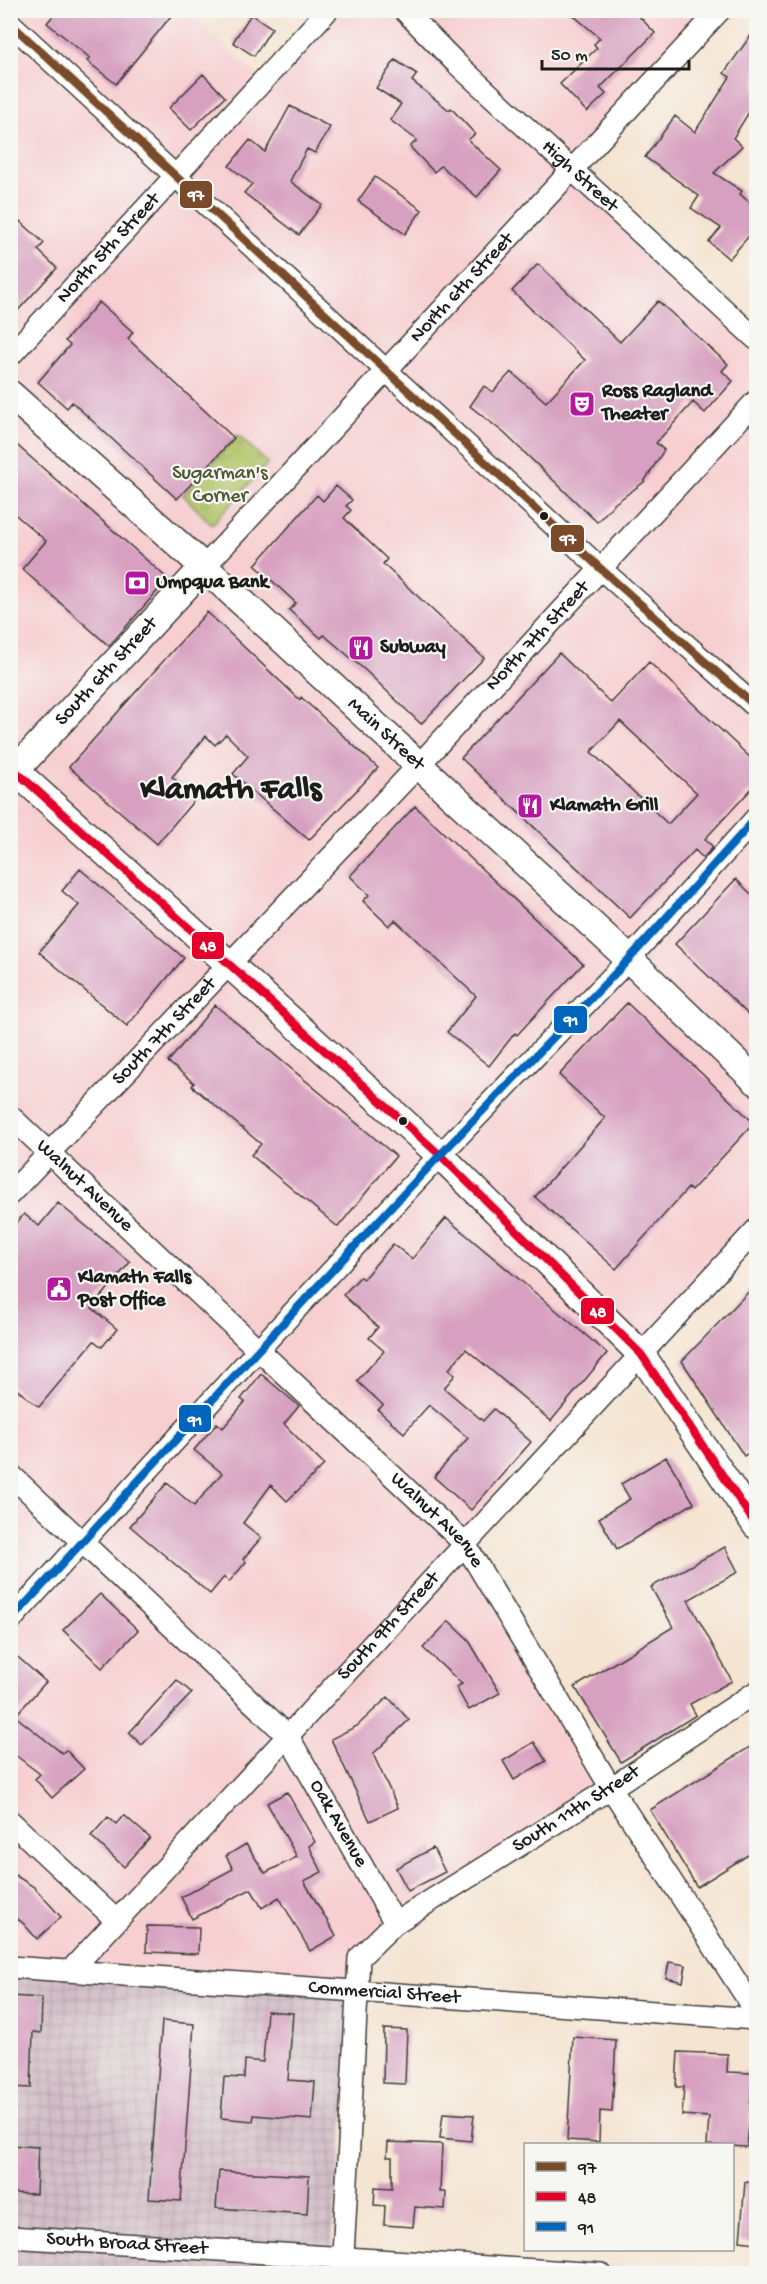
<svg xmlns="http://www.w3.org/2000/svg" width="767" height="2284" viewBox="0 0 767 2284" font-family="'Gochi Hand',sans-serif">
	<defs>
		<pattern id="industrial-grid" width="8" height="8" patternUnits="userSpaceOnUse" patternTransform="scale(1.5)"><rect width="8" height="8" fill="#d2bdc6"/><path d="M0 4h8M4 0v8" fill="none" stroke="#b4a2aa"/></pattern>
		<pattern id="park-tufts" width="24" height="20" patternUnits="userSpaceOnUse" patternTransform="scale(1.5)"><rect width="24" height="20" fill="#b1c467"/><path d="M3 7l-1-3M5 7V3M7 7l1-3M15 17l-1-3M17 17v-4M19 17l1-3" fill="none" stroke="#98a859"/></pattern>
	</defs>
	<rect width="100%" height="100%" fill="#f6f6f2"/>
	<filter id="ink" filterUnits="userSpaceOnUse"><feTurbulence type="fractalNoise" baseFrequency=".0167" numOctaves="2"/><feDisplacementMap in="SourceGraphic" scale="12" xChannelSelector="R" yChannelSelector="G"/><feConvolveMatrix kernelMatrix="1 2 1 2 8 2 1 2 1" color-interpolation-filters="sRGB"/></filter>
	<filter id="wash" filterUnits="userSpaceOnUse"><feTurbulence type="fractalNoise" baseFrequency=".008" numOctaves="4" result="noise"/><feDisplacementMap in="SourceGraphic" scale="24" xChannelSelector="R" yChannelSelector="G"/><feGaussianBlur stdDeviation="1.35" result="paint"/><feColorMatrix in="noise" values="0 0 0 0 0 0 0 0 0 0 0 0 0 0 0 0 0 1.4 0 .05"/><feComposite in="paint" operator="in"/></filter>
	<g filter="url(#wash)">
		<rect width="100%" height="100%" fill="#f5e4d1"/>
		<path fill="#f7cfd1" d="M11,11h177l75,70 65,-70h392l-147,159 183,169v889l-290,316 145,244 -234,151 -21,52 -345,-24z"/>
		<path fill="url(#industrial-grid)" d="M10,1971l346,20 -27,282h-318z"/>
		<path fill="url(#park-tufts)" stroke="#667042" stroke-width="1.5" d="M238,435l30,28 -56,62 -29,-30z"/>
		<g id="blocks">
			<path fill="#d7a0c0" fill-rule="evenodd" d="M130,10h46l-60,74 -29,-23 3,-3 -43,-35 10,-12z
				M567,10h66l22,23 -55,55 6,6 -19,18 -27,-28 37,-36 -3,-4 6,-6z
				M251,14l21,14 -18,28 -21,-14z
				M756,28v89l-7,-5 -16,26 9,8 -28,27 28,18 -2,3 16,14v20l-27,31 -20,-17 12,-14 -30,-20 8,-12 -54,-39 30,-41 20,16 35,-55 -6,-4z
				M395,60l22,14 -5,7 37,29 2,-2 24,26 -7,6 33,30 -24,27 -36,-31 -7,6 -24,-25 7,-7 -27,-20 11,-16 -25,-16z
				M203,74l22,23 -34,33 -22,-22z
				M290,106l40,21 -15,26 -8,-4 -17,32 32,24 -23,30 -55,-42 8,-9 -23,-18 21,-26 15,12z
				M375,177l47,33 -17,24 -47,-33z
				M20,221l24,22 -6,7 19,18 -47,51v-87z
				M538,264l82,78 38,-41 70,63 -6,7 11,10 -28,32 -12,-11 -37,41 8,7 -20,32 -30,22 -17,18 -93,-89 -34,-27 14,-20 9,6 18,-20 35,30 39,-42 -73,-69z
				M99,302l34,30 -5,7 106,99 -57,61 -105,-97 -5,6 -29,-26 32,-37 -5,-4z
				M10,439l158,140 -59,67 -87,-77 24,-28 -36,-31z
				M336,486l16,14 -6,6 5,4 -7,8 43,41 -4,5 101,94 -63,66 -55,-53 -42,-36 -3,3 -32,-28 7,-7 -41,-38 62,-70 6,6z
				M207,612l93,88 1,-3 77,71 -69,72 -76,-66 15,-18 -22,-22 -11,11 -9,-9 -34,41 24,21 -39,46 -88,-77z
				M559,653l52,50 38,-41 107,101v21l-51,55 8,8 -10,11 -8,-8 -65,68 -169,-160zM620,721l77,72 -29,31 -77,-72z
				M415,806l168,158 -66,71 -2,-2 -26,33 -42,-34 29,-36 -81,-76 -6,6 -26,-25 6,-6 -19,-19z
				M80,869l104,89 -57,68 -88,-74 40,-47 -17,-14z
				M736,879l20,20v123l-81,-78z
				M627,1003l127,120 -63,68 -3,-3 -72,81 -81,-72 70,-79 -46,-43z
				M215,1005l181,151 -58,71 -87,-72 10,-11 -69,-58 2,-3 -26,-21z
				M58,1203l72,59 -38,46 25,21 -15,18 -8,-6 -55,66 -29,-23v-154l14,-16 15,12z
				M446,1218l161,135 -56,68 -85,-72 -17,20 6,6 -11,13 39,33 11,-12 37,33 -60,68 -37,-33 34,-39 -39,-33 -25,28 -26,-23 5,-5 -26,-24 27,-30 -15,-13 9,-11 -35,-32 17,-18 3,2 30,-35 19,15z
				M756,1284v164l-12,8 -62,-95z
				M261,1374l38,32 -15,18 40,41 -37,36 -16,-16 -28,38 18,15 -18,21 3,3 -17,20 -5,-5 -14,17 -80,-68 37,-43 27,23 28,-33 -28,-23 23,-27 6,5 22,-26 -4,-3z
				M666,1457l28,46 -77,46 -18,-31 31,-19 -9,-15z
				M725,1547l13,25 -50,28 44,81 -42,23 6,11 -75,47 -46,-75 98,-60 -22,-40z
				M100,1594l38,36 -36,38 -39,-38z
				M449,1621l19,18 32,54 -31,17 -13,-23 6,-3 -39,-36z
				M10,1650l36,32 -31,34 47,37 4,-3 18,19 -32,29 -17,-19 5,-5 -30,-23z
				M177,1680l15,13 -50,52 -13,-12z
				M388,1697l21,23 -36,34 25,54 -28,13 -39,-82 26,-13z
				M534,1742l12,19 -32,19 -11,-19z
				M756,1743v107l-59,37 -47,-77z
				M287,1792l28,50 -6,4 13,26 -18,9 32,55 -26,15 -31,-54 -17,11 -11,-19 -59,30 -11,-22 52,-28 -7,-13 20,-12 19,29 32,-16 -30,-54z
				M124,1815l26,23 -26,29 -33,-31 17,-19 8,7z
				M433,1848l12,24 -37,19 -12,-23z
				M10,1872l24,15 27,30 -24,22 -15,-17 -12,-7z
				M147,1926l52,1 -1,27 -52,-2z
				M669,1962l17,3 -3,17 -17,-4z
				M10,1996l32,2 -1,35 -8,-1 -2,56 -21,-1z
				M267,2011l26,2 -5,67 27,2 -3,38 -58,-5 -1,6 -32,-3 3,-41 20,1 1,-18 18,2z
				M162,2021l32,3 -13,177 -32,-2z
				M384,2029l23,1 -2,54 -22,-1z
				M573,2037l43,3 -4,72 -12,-1 -1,31 -32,-2z
				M678,2052l50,2 -1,18 26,1 -6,74 -40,-2 2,-28 -27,-2 2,-28h-8z
				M443,2113l31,2 -3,26 -31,-3z
				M388,2142l54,2 -2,48h6l-1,17 -30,-2 -2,20 -29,-2 1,-19 -11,-1 1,-18 17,1v-31h-5z
				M10,2145l28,2 -2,47 -26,-1z
				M219,2171l90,5 -2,38 -91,-6z
				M745,2182l11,1v60l-16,-2z"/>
		</g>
	</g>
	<g filter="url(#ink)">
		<use href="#blocks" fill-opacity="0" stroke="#3d3a37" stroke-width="1.5"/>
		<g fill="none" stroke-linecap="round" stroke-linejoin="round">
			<g stroke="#3d3a37" stroke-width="24">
				<g id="minor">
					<path id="s1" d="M404,10l53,54 299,275"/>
					<path d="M10,23l591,546 155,138"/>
					<path id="s2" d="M10,356l318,-346"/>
					<path id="s3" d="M204,567l516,-557"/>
					<path id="s4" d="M10,1116l455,428 146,244 145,224"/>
					<path id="s5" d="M10,1194l408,-428 338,-365"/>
					<path id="s6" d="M10,1474l278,262 107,187 -36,35 -17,316"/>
					<path d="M10,1621l248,-271 182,-195 189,-196 127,-141"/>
					<path d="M10,1821l106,99"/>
					<path id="s7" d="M395,1923l216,-135 145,-96"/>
					<path id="s8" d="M10,1967l746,52"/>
					<path id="s9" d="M71,1970l685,-740"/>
					<path id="s10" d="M10,2237l591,37"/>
				</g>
			</g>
			<g stroke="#3d3a37" stroke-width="30">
				<g id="major">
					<path id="s11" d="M10,394l194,173 425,392 127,122"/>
					<path d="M10,766l430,389 201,199 115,171"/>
					<path id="s12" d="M10,776l194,-209"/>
				</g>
			</g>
			<use href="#minor" stroke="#fff" stroke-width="21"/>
			<use href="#major" stroke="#fff" stroke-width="27"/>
			<g stroke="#f6f6f2" stroke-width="12">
				<path id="bus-1" d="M10,23l591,546 155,138"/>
			</g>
			<g stroke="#f6f6f2" stroke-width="12">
				<path id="bus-2" d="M10,766l430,389 201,199 115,171"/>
			</g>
			<g stroke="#f6f6f2" stroke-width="12">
				<path id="bus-3" d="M10,1621l248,-271 182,-195 189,-196 127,-141"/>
			</g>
			<use href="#bus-1" stroke="#7a4b2a" stroke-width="8"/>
			<use href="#bus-2" stroke="#e4002b" stroke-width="8"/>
			<use href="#bus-3" stroke="#0065bd" stroke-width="8"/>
		</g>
	</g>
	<defs>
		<g id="theatre-square" transform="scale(1.35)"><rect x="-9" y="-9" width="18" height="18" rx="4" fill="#b5179e" stroke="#f6f6f2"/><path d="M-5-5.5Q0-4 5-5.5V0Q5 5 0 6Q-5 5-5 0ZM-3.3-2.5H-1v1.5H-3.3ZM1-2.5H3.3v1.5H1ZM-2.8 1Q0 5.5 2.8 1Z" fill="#fff"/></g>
		<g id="bank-square" transform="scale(1.35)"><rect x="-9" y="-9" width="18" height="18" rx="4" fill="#b5179e" stroke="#f6f6f2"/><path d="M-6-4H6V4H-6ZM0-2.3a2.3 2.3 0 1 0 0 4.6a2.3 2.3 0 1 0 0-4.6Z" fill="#fff"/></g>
		<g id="restaurant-square" transform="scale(1.35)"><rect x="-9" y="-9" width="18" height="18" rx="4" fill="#b5179e" stroke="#f6f6f2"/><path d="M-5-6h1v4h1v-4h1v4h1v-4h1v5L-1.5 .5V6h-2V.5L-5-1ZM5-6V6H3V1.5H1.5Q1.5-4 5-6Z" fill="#fff"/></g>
		<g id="civic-square" transform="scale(1.35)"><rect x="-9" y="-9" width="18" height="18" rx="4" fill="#b5179e" stroke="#f6f6f2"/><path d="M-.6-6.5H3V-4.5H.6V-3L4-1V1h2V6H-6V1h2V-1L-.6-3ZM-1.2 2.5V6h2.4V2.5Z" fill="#fff"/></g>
	</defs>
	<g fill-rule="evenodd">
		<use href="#theatre-square" x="582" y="404"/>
		<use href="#bank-square" x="137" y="583"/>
		<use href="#restaurant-square" x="361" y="648"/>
		<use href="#restaurant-square" x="530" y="806"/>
		<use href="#civic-square" x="59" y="1289"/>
	</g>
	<g fill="#1c1c1c" stroke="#f6f6f2" stroke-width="2">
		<circle cx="544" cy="516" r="5"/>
		<circle cx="403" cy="1121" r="5"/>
	</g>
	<g text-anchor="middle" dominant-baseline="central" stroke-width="4.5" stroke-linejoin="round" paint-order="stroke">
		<g font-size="20" fill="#1c1c1c" stroke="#f6f6f2">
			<text stroke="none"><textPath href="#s1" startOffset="242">High Street</textPath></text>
			<text stroke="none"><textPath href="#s2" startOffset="146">North 5th Street</textPath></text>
			<text stroke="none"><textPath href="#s3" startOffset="380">North 6th Street</textPath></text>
			<text stroke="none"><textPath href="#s5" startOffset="768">North 7th Street</textPath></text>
			<text stroke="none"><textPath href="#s12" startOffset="142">South 6th Street</textPath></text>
			<text stroke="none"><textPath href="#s11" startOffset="507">Main Street</textPath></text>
			<text stroke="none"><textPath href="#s5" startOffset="224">South 7th Street</textPath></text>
			<text stroke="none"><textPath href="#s4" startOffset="102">Walnut Avenue</textPath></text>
			<text stroke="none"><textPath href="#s4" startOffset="588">Walnut Avenue</textPath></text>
			<text stroke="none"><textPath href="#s9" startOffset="468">South 9th Street</textPath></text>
			<text stroke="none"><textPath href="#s7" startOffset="214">South 11th Street</textPath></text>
			<text stroke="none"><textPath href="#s6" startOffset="483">Oak Avenue</textPath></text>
			<text stroke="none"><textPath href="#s8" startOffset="375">Commercial Street</textPath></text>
			<text stroke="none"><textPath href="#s10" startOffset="117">South Broad Street</textPath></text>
		</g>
		<g font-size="20" font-weight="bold" fill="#1c1c1c" stroke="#f6f6f2" text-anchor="start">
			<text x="602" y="392">Ross Ragland<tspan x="602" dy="23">Theater</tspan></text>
			<text x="156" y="583">Umpqua Bank</text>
			<text x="380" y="648">Subway</text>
			<text x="550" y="806">Klamath Grill</text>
			<text x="78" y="1278">Klamath Falls<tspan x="78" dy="23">Post Office</tspan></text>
		</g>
		<g font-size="20" fill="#505736" stroke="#f6f6f2">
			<text x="220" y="474">Sugarman's<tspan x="220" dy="23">Corner</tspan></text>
		</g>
		<g font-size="32" font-weight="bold" fill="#1c1c1c" stroke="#f6f6f2">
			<text x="231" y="791">Klamath Falls</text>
		</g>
	</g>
	<g stroke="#f6f6f2" stroke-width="2">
		<rect x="179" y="180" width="34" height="29" rx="6" fill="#7a4b2a"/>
		<rect x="550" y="524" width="35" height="29" rx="6" fill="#7a4b2a"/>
		<rect x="191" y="931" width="34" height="29" rx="6" fill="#e4002b"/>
		<rect x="553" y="1005" width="35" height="29" rx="6" fill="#0065bd"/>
		<rect x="580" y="1297" width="35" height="28" rx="6" fill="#e4002b"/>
		<rect x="178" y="1404" width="34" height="29" rx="6" fill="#0065bd"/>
	</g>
	<g font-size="16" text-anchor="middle" font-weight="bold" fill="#fff">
		<text x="196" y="200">97</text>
		<text x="568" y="544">97</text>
		<text x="208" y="951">48</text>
		<text x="571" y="1025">91</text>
		<text x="598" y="1317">48</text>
		<text x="195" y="1425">91</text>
	</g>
	<rect width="767" height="2284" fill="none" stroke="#f6f6f2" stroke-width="36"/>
	<rect x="524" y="2143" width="210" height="108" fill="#f6f6f2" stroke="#9f9f9c" stroke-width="1.5"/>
	<rect x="536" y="2162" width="30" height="9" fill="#7a4b2a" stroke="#9f9f9c" stroke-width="1.5"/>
	<text x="578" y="2173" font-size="18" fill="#1c1c1c">97</text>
	<rect x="536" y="2192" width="30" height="9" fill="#e4002b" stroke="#9f9f9c" stroke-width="1.5"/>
	<text x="578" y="2203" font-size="18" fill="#1c1c1c">48</text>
	<rect x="536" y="2222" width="30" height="9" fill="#0065bd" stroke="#9f9f9c" stroke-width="1.5"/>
	<text x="578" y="2233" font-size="18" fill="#1c1c1c">91</text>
	<path d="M542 60v9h147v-9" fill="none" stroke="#1c1c1c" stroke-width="3"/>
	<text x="551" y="60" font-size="18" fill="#1c1c1c" stroke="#f6f6f2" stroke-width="4.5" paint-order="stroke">50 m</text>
</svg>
